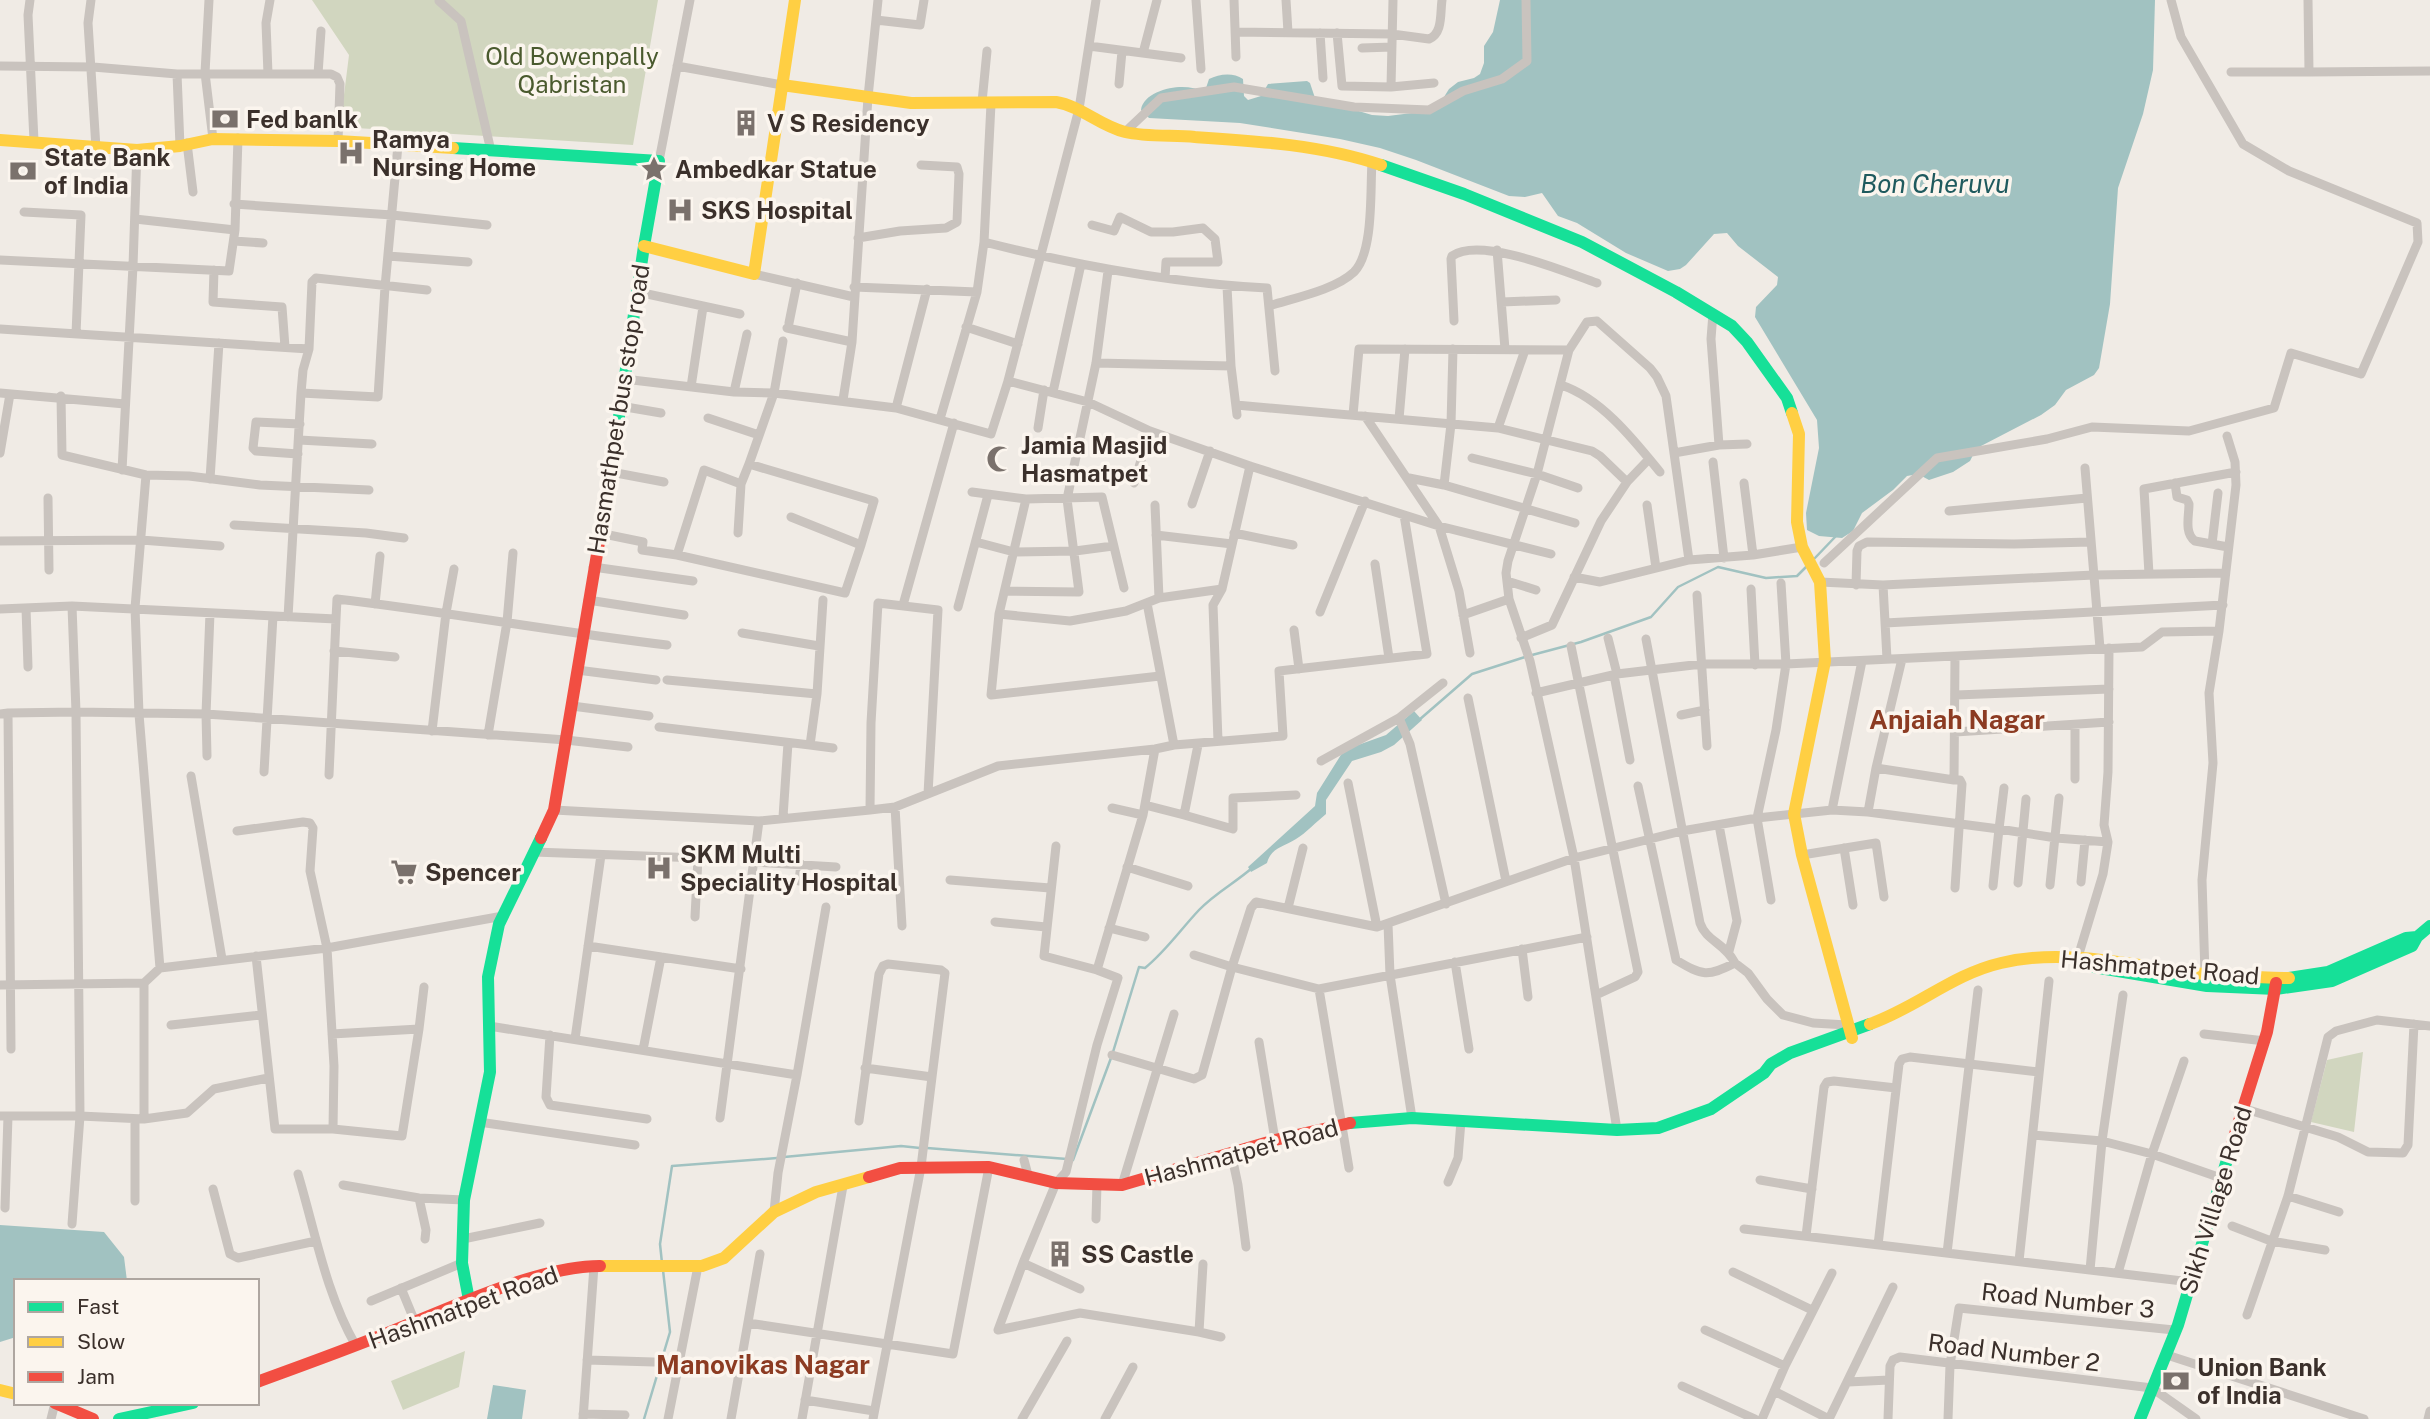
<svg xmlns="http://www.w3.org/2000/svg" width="2430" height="1419" viewBox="0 0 2430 1419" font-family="'Public Sans',sans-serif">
	<rect width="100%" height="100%" fill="#f0ebe5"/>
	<path fill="#d1d6bf" d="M312,0h346l-25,145 -293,-18 9,-72z
		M2363,1052l-9,80 -43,-10 16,-62z
		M465,1351l-6,36 -56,23 -12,-29z"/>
	<path fill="#a1c2c1" d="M1500,0h655l-2,70 -10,44 -25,74 -8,116 -11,64 -5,7 -28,15 -11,15 -14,10 -60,31 -6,5 -5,10 -17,11 -24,8 -11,-6 -11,2 -14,14 -31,23 -9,18 -11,7 -23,-2 -12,-6 -1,-17 13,-65 -2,-28 -62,-103 1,-10 21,-22 1,-8 -40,-31 -11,-13 -13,1 -28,31 -6,4 -12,2 -42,-18 -49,-30 -19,-7 -16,-23 -17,4 -16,-1 -93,-36 -36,-12 -40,-9 -100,-16 -91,-5 -8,-8c2,-16 26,-23 41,-23 8,0 16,2 23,4l4,-12c10,-5 24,-7 34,0l1,17 4,4 13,-4 7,-12 39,-3 3,2 5,15 57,17 16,1 40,-5 11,-6 10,-16 9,-7 16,-4 6,-4 4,-11v-17l9,-14z
		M1414,711l8,9 -28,25 -13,7 -29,9 -26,39v14c-10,8 -20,19 -30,25 -13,8 -25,9 -29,24l-16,9 -3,-5 67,-61 2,-13 27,-43 42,-15z
		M0,1225l104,7 20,25 3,24h-111v56l-16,5z
		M493,1385l33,5 -4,29h-35z"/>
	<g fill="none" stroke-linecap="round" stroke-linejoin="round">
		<path stroke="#a1c2c1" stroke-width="2.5" d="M1814,559l22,-23
			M1532,655l49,-13 70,-25 27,-30 40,-20 48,11 31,-2 10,-10
			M1419,720l53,-46 53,-17
			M1113,1052l26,-85 6,1c21,-17 36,-39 54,-58 16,-17 36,-27 53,-42
			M927,1148l140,11
			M784,1157l117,-11 19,2
			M1073,1160l38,-102
			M662,1263l-2,-19 12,-78 105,-8
			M644,1419l26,-87 -7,-62"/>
		<path stroke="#c9c3be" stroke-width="9" d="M30,0l-2,15 6,126
			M91,0l-3,23 8,125
			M209,0l-4,73 8,66
			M1196,0l5,69
			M1234,0l2,57
			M1286,0l2,32
			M2308,0l1,72 121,-1
			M439,1l22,20 30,130
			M876,20l44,5 4,-25
			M1236,32l156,2 37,5c14,-6 11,-25 13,-39
			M1320,33l3,45
			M1337,33l5,53 49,1 2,-87
			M1089,46l92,12
			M1362,48l30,-1
			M1143,53l14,-53
			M0,66l93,1 84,7h154l6,3 3,7 -2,57
			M677,66l105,19
			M2231,72h78
			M177,74l3,72
			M268,74l-2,-51 4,-23
			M318,74l3,-43
			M1119,84l3,-33
			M1391,87l43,-4
			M982,102l5,-51
			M1125,132l36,-34 73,-11 120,20 75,3 34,-19 39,-12 25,-18 -1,-61
			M187,143l6,49
			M659,161l31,-161
			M234,204l158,11 95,10
			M24,212l57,3 -5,119
			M135,219l100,11
			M1092,225l22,6 6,-14 31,15h22l30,-4 12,11 3,23h-52l-1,16
			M858,238l42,-7 46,-3 11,-6 2,-48 -2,-7 -36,-2
			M234,241l29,2
			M984,242c95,24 186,41 283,46l8,83
			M1497,250l8,99
			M388,256l80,6
			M0,260l229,11 6,-41 3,-92
			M214,270l-1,32 69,5 3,40
			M754,274l100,23
			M1227,286l4,80 6,49
			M854,287l123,5
			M638,292l102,22
			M1502,302l54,-2
			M1269,306c25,-8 66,-16 85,-34 20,-20 16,-82 18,-110
			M1713,313l-2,26 8,106
			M1454,321l-3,-62 1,-3c29,-20 113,16 145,27
			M789,323l8,-40
			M966,327l52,17
			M787,328l65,14
			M0,329l309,20
			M783,341l-9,52 -25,71 125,37 -13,44
			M1569,350l-32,124 -29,87 -2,12 3,26 21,62 44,197 43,272
			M1096,363l135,3
			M624,379l110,13 40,1 122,15 95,26 17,-53 71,-272 17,-109
			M1008,381l80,21 62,29 100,35 189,60 112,28
			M1561,385c40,13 73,55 99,87
			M691,387l12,-80
			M734,392l13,-58
			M1053,392l28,-128
			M0,393l125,11
			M301,393l77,4 7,-110 13,-142
			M61,396l1,59 84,20 43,1 71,9 109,5
			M843,400l9,-58 16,-245 10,-97
			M1236,405l262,23 94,23 8,5 27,26
			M620,406l41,7
			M896,408l31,-119
			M1353,415l6,-66 210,1 18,-28 10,-1 53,47 7,9 9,19 23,164
			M1365,416l74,110 20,65 11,62
			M708,418l51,17
			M940,419l37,-127 7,-50 7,-138
			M1399,419l6,-70
			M1038,428l6,-38
			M1498,428l27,-78
			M299,440l73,4
			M0,453l10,-59
			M1674,453l45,-8 28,-1
			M298,454l-42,-3 -3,-3 3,-26 44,2
			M1472,458l65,16 41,14
			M1713,462l11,96
			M2085,468l15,180
			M122,470l11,-204 4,-116
			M611,472l53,10
			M146,475l-11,133 4,106 21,254
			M1409,478l35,7 131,38
			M210,479l9,-136
			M1134,483l16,-52
			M1744,483l9,72
			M2175,483l2,14 10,3 2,4c0,12 -5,29 6,37l33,6
			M1444,485l7,-61 2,-75
			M972,492l54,7 76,-2 22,91
			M48,498l1,72
			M1026,499l-27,115 -8,81 169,-19
			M1192,504l18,-53
			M1155,505l4,93
			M1647,505l9,63
			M1949,511l138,-13
			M234,525l132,8 38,5
			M599,533l44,9 -1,8 35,5 168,38 16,-48 -70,-28
			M738,533l3,-49
			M1234,533l59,12
			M1156,535l76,9
			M0,541l141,-1 79,6
			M976,542l38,10 61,-1 38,-5
			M2212,544l6,-51
			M677,555l27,-85 37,14 8,-20
			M1824,563l113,-105 110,-19 45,-12 97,4 85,-23 17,-55 70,21 57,-132 -1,-19 -128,-52 -46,-27 -62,-107 -10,-37
			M1375,564l14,94
			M593,567l100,14
			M2149,574l-5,-85 92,-17
			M1574,577l26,5 89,-22 64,-5 49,-8
			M1507,581l29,9
			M1820,582l63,3 211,-10 131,-2
			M1856,585l1,-34 2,-5 8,-4 147,2 76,-2
			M1883,585l4,74
			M1751,589l4,76
			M1005,591l74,1 -12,-93 29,-136 12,-92
			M1697,595l10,151
			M588,600l96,15
			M1147,603l27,142
			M375,604l5,-48
			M903,605l51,-182
			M72,606l4,106 4,404 -8,108
			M958,607l30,-112
			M26,608l2,59
			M0,609l72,-3 264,13 1,-20c111,13 220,33 330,46
			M1320,612l45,-111
			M999,614l71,7 56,-10 33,-13 63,-9
			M1463,615l46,-16
			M288,617l13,-224 2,-23 6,-21 3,-67 4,-4 111,12
			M1885,623l338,-18
			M1294,630l5,39
			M742,633l77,13
			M1521,638l31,-13 49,-104 26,-39 22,-23
			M1608,638l9,36 85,-10h84l356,-17 20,-15 57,-1
			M1646,639l54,284c6,18 25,20 35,40
			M1571,646l67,326 -3,5 -39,18
			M334,651l61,6
			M577,670l79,10
			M1614,675l16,85
			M667,680l150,14
			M1536,693l81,-19
			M1956,695l153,-6
			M1468,698l38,183
			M572,706l77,10
			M8,713l68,-1 130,2 360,26 62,7
			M0,714l8,-1 3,336
			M1681,715l24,-5
			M1399,718l11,26 36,160
			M659,727l151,18 7,-51 6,-94
			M432,731l14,-118 8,-44
			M1955,732l154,-10
			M488,735l19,-113 6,-69
			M1218,741l-5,-136 9,-16 28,-123
			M810,745l23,3
			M1198,745l-14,70 49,14v-31l63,-3
			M207,756l-1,-42 4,-101
			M1321,761l78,-43 44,-35
			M1876,768l78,12
			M264,772l9,-156
			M329,775l7,-156
			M191,776l31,183
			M2075,779v-54
			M1348,783l29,144
			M1638,786l38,174c27,16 31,17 59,3l13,10 19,26 16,16 30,8 34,2
			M2004,788l-5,41 57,9 52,4
			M1145,805l39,10
			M895,807l7,119
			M1112,808l31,7
			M554,810l205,11 111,-11 25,-3 103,-41 157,-17 19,-4 109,-9 -4,-65 148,-17 -23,-139
			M870,810l1,-87 7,-120 60,7 -10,184
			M1832,810l30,-149
			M1868,812l8,-44 26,-109
			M783,817l5,-74
			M1719,825l18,96 -8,30
			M237,831l66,-9 7,1 3,5 -3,43 17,77 7,118 -1,63
			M1844,848l9,57
			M534,852l193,7
			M1802,855l74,-12 8,54
			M755,862l81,5
			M1127,867l61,19
			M950,880l100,8
			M799,881l2,-17
			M2081,882l4,-42
			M2018,883l8,-84
			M2050,885l9,-87
			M1955,888l7,-104 -2,-4h-6l1,-124
			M1771,900l-14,-82 19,-88 10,-66 -5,-81
			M1288,908l15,-60
			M695,917l3,-59
			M995,922l51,5
			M1388,924l2,51 22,143
			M1109,928l36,9
			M1587,937l-268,52 -87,-22 19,-59 5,-6 121,25 197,-69 108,-27 75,-13 75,-8 36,2 131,17 -6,57
			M588,946l153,23
			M1522,949l6,48
			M256,956l19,173h58l69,7 17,-107 -87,5
			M2078,957l25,-83 5,-32 -4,-17 4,-53 1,-124
			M1455,962l14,87
			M1097,970l46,-155 12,-66
			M2205,974l-3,-94 11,-117 -4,-70 10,-62 17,-146 -1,-23 -8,-26
			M144,983v136
			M0,985l144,-2 16,-15 167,-20 176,-32
			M1319,989l30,179
			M171,1025l90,-10
			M489,1026l308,49
			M419,1029l5,-42
			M2204,1034l61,7
			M550,1035l-4,62 4,8 97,14
			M575,1039l26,-184
			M1259,1042l16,98
			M643,1050l18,-93
			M1112,1055l82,24 8,-4 30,-108 -38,-12
			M865,1068l67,9 -11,90 -48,252
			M2242,1108l96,29 30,15 35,1 5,-8 6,-121
			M0,1116h80l64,3 43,-6 27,-24 54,-11
			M720,1118l39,-297
			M859,1121l20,-147 4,-8 5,-2 53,6 4,3 -13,104
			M479,1122l156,23
			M2033,1135l69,6 50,13 69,24
			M1231,1152l7,33 8,62
			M1024,1160l4,15
			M298,1174c17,57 28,120 58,172
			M1760,1180l52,9
			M1448,1182l10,-24 3,-37
			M343,1185l76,13 45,2
			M1122,1185l52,-171
			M213,1189l17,65 8,4 78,-17
			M2288,1196l51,16
			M419,1198l7,32 -1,9
			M135,1201v-81
			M5,1208l3,-92
			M774,1212l4,-39 19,-98 29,-168
			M1096,1219l1,-35
			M2232,1226l39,15 54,9
			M1744,1229l447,53
			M1806,1236l18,-149 3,-5 7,-1 62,7
			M463,1239l77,-16
			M1878,1245l21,-181 3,-5 8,-2 129,15
			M1947,1253l31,-263
			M2019,1261l30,-280
			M1023,1263l57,26
			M2090,1270l12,-129 21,-146
			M1733,1272l79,38
			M2118,1273l34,-119 32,-93
			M401,1288l14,34
			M371,1301l91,-38
			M2247,1315l41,-119 40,-159 8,-6 41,-11 53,6
			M748,1323l205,31 36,-187
			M998,1330l25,-67 33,-80 10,-11 31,-127 21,-67 -21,-8 -53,-14 12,-110
			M998,1330l82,-17 119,19 4,-68
			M1705,1330l80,36
			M1199,1332l22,5
			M2167,1355l197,64
			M587,1360l67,2
			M1848,1382l41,-2
			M1682,1386l73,33
			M1774,1391l55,28
			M805,1400l69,11
			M583,1414l42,1
			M51,1419l4,-16
			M583,1419l11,-153
			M668,1419l30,-153
			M731,1419l29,-165
			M802,1419l41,-233
			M1022,1419l45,-78
			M1105,1419l28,-52
			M1762,1419l23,-53 47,-93
			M1829,1419l64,-132
			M1888,1419l2,-53 3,-6 7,-3 252,31 44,31
			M1948,1419l2,-54 9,-57 215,22
			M2428,1419l2,-8"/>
		<path stroke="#16e098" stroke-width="12" d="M453,148l206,13 -15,85 -33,225
			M1381,165l83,29 118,48 94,50 56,34 15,16 40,56 5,15
			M2088,966l119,20 69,3 56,-8 80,-35 5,-9
			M2289,978l39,-6 78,-34 11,-1 13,-11
			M1350,1123l62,-5 205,12 41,-2 53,-19 53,-36 7,-9 19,-11 80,-29
			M469,1300l-7,-37 2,-63 26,-128 -2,-95 11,-53 42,-86
			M119,1419l74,-16
			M2140,1419l38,-94 51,-172"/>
		<path stroke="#ffcf43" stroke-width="12" d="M782,85l129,18 145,-1c25,4 44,24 69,30 21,5 48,3 70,5 62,4 127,8 186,28
			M0,140l137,10 43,-4 33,-7 125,2 115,7
			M644,246l110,28 41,-274
			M1792,413l7,21 -2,88 5,25 18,35 5,79 -31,153 8,41 50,183
			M1870,1024c46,-16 83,-50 131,-61 66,-16 135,4 202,11 28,3 57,3 86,4
			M600,1266h102l22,-8 50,-46 42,-20 53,-15
			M0,1390l16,4"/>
		<path stroke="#f24e42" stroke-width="12" d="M541,838l13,-28 57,-339
			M2229,1153l38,-121 9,-49
			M869,1177l31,-9 89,-1 67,16 66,2 153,-45 75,-17
			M257,1382c49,-18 97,-35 145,-55 56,-22 138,-61 198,-61
			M55,1403l38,16"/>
	</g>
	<defs>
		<g id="bank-bare" transform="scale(2.1)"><path d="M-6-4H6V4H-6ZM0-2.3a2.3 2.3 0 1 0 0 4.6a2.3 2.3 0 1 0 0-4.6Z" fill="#7a716c" stroke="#fbf5ee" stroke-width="2.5" paint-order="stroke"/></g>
		<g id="building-bare" transform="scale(2.1)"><path d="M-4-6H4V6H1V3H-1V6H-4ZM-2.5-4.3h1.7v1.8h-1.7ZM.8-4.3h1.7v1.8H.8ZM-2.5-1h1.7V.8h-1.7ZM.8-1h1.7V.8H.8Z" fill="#7a716c" stroke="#fbf5ee" stroke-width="2.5" paint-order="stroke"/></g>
		<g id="hospital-bare" transform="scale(2.1)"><path d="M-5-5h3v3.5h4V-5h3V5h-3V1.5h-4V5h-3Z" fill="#7a716c" stroke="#fbf5ee" stroke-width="2.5" paint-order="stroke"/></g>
		<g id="sight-bare" transform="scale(2.1)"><path d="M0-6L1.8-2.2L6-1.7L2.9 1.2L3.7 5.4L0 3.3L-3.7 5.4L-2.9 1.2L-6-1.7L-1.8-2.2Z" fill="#7a716c" stroke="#fbf5ee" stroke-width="2.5" paint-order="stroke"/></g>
		<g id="mosque-bare" transform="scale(2.1)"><path d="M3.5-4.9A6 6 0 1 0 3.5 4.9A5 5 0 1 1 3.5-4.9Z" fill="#7a716c" stroke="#fbf5ee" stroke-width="2.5" paint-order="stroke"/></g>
		<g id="supermarket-bare" transform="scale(2.1)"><path d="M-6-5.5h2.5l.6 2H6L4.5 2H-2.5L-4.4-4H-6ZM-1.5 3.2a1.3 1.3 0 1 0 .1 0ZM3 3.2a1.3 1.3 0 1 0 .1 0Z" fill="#7a716c" stroke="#fbf5ee" stroke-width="2.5" paint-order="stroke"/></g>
	</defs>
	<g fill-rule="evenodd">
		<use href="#bank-bare" x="225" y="119"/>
		<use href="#building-bare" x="746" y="123"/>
		<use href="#hospital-bare" x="351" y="153"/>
		<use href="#sight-bare" x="654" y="169"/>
		<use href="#bank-bare" x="23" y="171"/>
		<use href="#hospital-bare" x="680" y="210"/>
		<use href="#mosque-bare" x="1000" y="459"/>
		<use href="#hospital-bare" x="659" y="868"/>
		<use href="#supermarket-bare" x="404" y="872"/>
		<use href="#building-bare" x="1060" y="1254"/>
		<use href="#bank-bare" x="2176" y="1381"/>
	</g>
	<g text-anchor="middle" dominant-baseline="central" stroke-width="7" stroke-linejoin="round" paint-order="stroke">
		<g font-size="24" fill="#4a5a2e" stroke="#fbf5ee">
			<text x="572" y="56">Old Bowenpally<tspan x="572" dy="28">Qabristan</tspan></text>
		</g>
		<g font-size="24" font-weight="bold" fill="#3b302b" stroke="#fbf5ee" text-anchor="start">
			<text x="246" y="119">Fed banlk</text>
			<text x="767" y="123">V S Residency</text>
			<text x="372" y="139">Ramya<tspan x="372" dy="28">Nursing Home</tspan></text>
			<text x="44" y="157">State Bank<tspan x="44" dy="28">of India</tspan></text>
			<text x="675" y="169">Ambedkar Statue</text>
			<text x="701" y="210">SKS Hospital</text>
			<text x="1021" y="445">Jamia Masjid<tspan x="1021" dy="28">Hasmatpet</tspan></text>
			<text x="680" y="854">SKM Multi<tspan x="680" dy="28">Speciality Hospital</tspan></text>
			<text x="425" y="872">Spencer</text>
			<text x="1081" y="1254">SS Castle</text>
			<text x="2197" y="1367">Union Bank<tspan x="2197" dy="28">of India</tspan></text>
		</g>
		<g font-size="24" fill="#3b302b" stroke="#fbf5ee">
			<text transform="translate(618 409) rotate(-81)">Hasmathpet bus stop road</text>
			<text transform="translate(2160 967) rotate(5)">Hashmatpet Road</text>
			<text transform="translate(1241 1152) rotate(-15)">Hashmatpet Road</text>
			<text transform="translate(2215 1200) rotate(-73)">Sikh Village Road</text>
			<text transform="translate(2068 1300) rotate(6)">Road Number 3</text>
			<text transform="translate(463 1307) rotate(-20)">Hashmatpet Road</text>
			<text transform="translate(2014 1352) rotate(7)">Road Number 2</text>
		</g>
		<g font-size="26" font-style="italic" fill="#1f5a5e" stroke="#fbf5ee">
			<text x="1935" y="183">Bon Cheruvu</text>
		</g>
		<g font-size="26" font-weight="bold" fill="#8c3b22" stroke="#fbf5ee">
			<text x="1957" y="719">Anjaiah Nagar</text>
			<text x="763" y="1364">Manovikas Nagar</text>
		</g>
	</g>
	<rect x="14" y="1279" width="245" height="126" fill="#fbf5ee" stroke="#aea6a0" stroke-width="2"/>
	<rect x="28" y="1302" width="35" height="10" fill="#16e098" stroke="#aea6a0" stroke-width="2"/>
	<text x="77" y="1314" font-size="21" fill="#3b302b">Fast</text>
	<rect x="28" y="1337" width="35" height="10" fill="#ffcf43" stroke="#aea6a0" stroke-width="2"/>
	<text x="77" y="1349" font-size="21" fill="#3b302b">Slow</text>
	<rect x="28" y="1372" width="35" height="10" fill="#f24e42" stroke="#aea6a0" stroke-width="2"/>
	<text x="77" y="1384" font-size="21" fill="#3b302b">Jam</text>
</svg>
